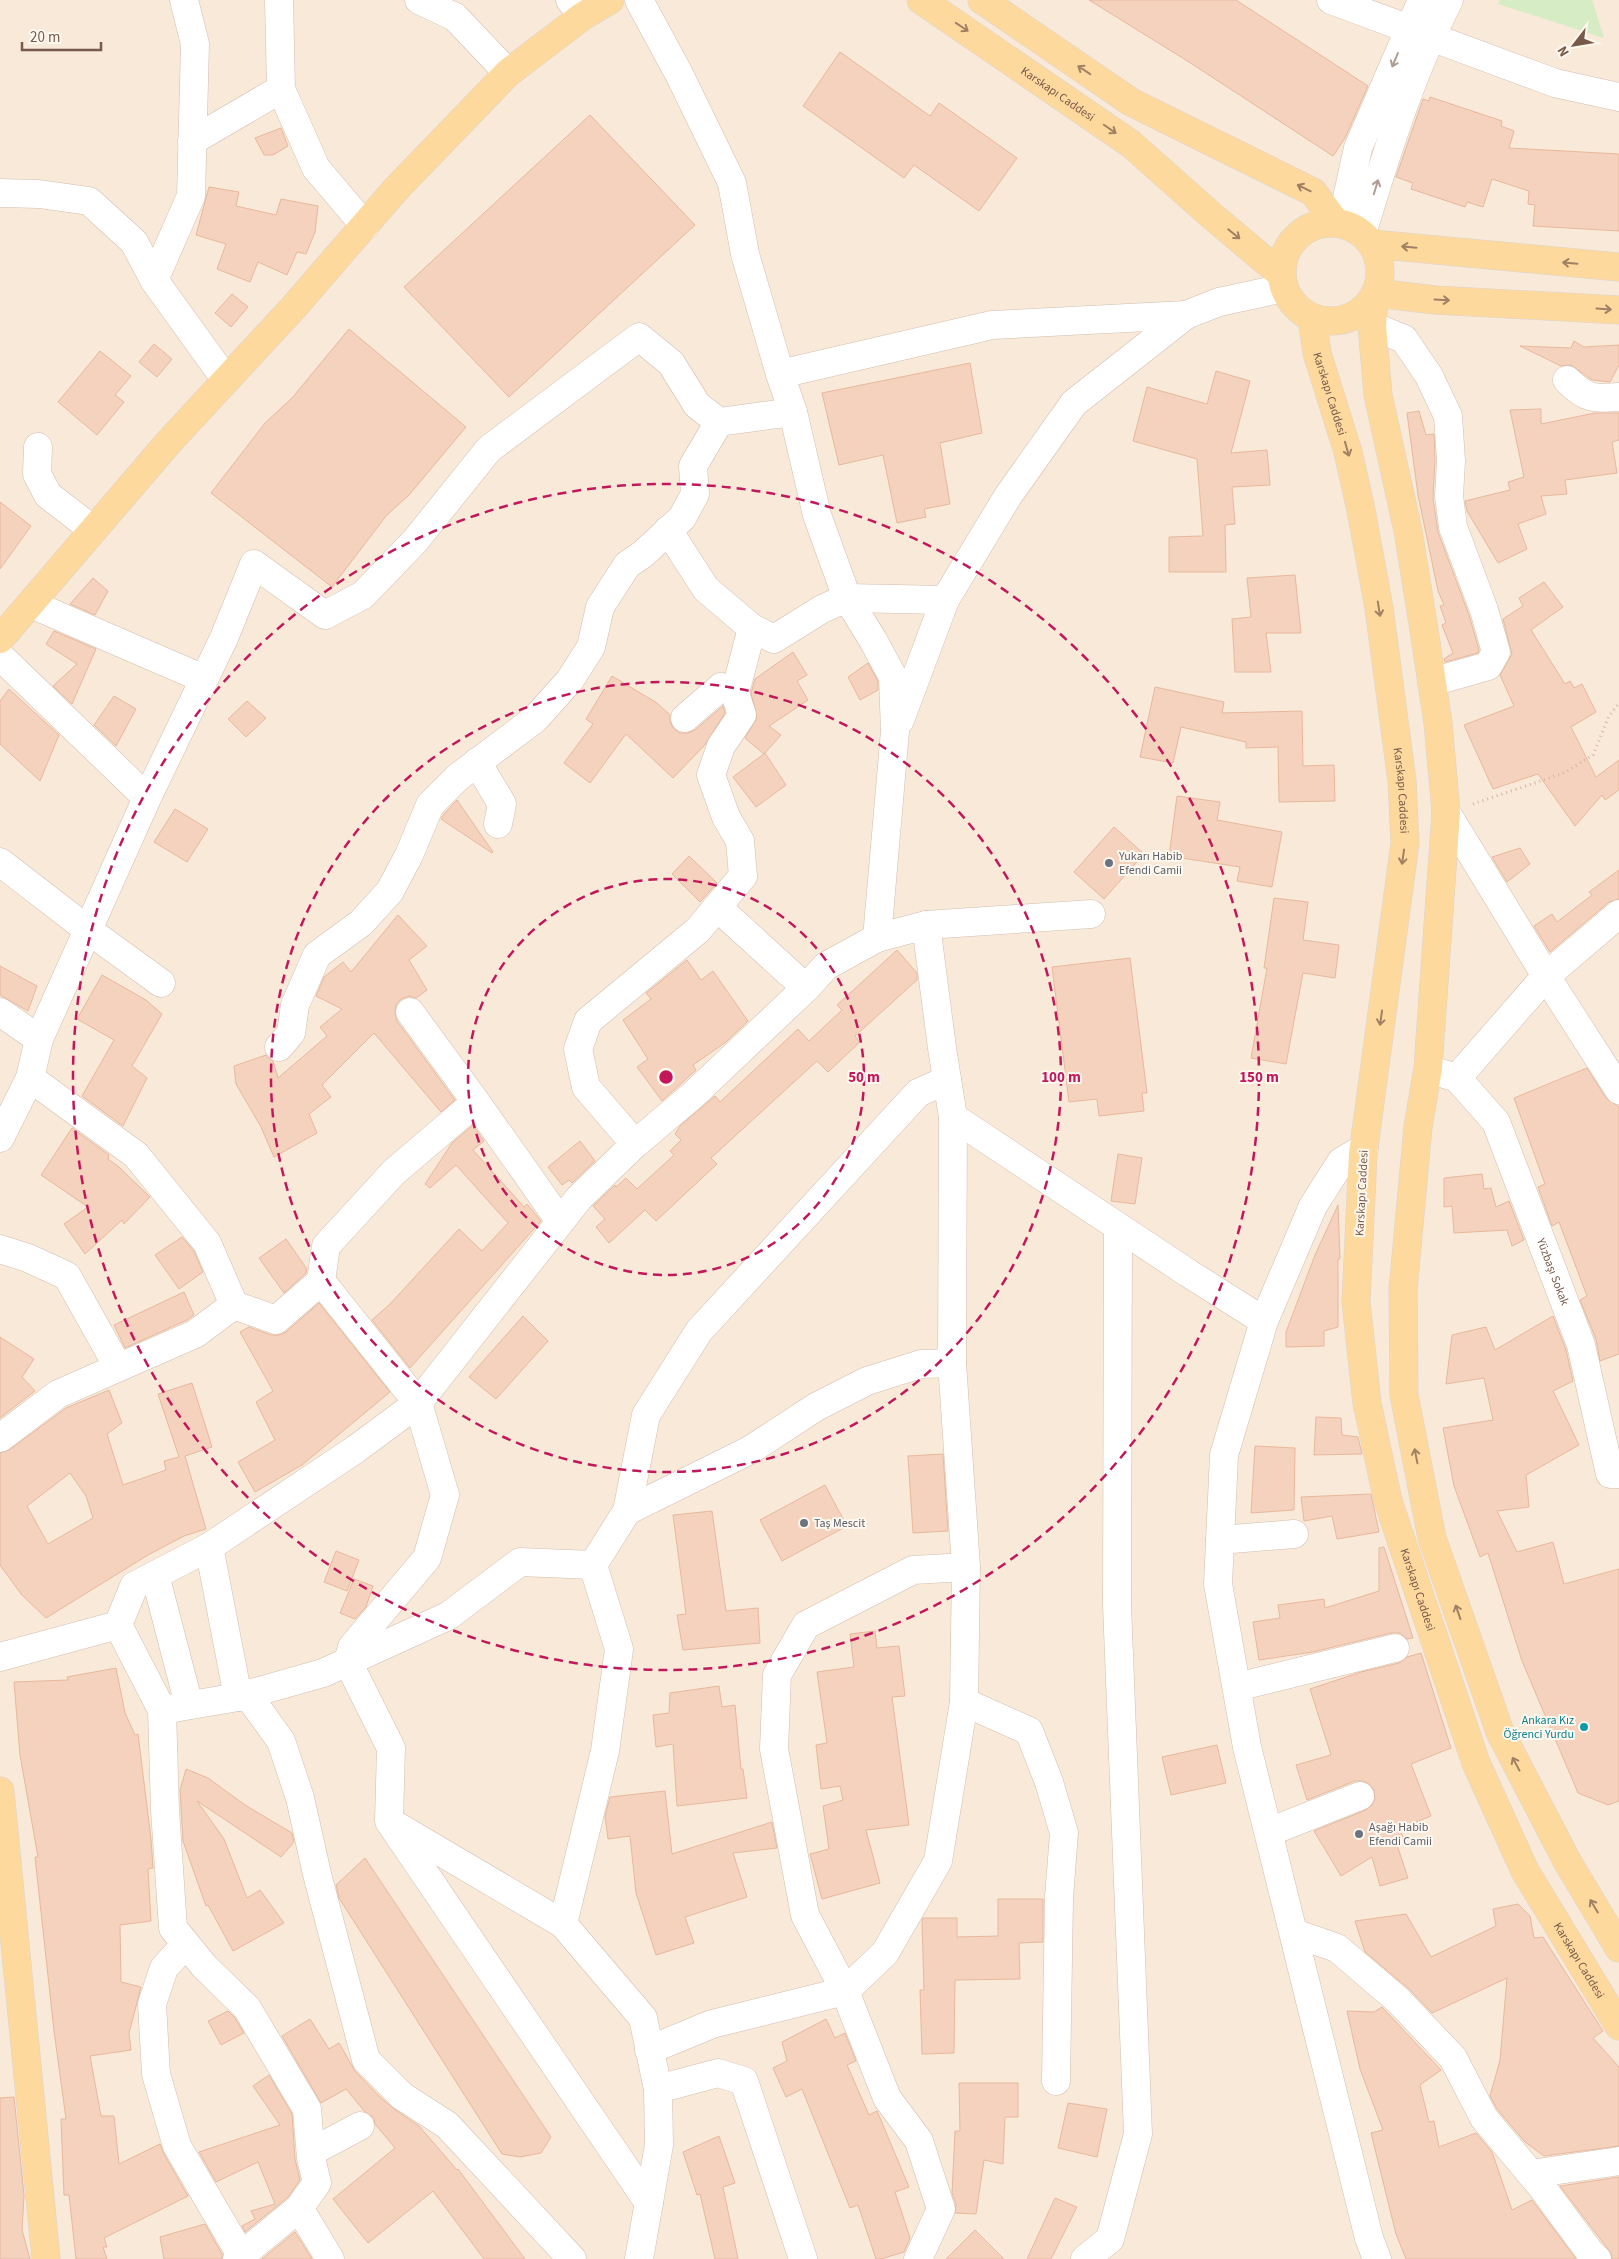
<svg xmlns="http://www.w3.org/2000/svg" width="1619" height="2259" viewBox="0 0 1619 2259" font-family="'Source Sans 3',sans-serif">
	<rect width="100%" height="100%" fill="#fdf5e8"/>
	<path fill="#f8e9d8" d="M0,0h1619v2259h-1619z"/>
	<path fill="#d5ecc5" d="M1500,0h92l12,38 -106,-34z"/>
	<path fill="#f4d2be" stroke="#e8b89d" fill-rule="evenodd" d="M1089,0h147l132,86 -23,52 -12,18 -144,-94z
		M840,52l90,64 9,-13 78,55 -38,53 -65,-46 -10,13 -101,-72z
		M1430,97l72,24 -1,5 13,5 -5,17 110,6v77l-86,-5 2,-21 -7,-1 1,-13 -37,-12 -9,28 -16,-5 -2,5 -54,-18 2,-6 -17,-6 27,-78 6,2z
		M590,115l105,110 -186,172 -105,-110z
		M281,128l7,18 -15,9h-9l-9,-17z
		M209,187l30,5 -3,14 40,9 5,-16 37,7 -3,26 -9,22 -9,-2 -10,23 -29,-13 -8,20 -33,-13 9,-25 -30,-9z
		M232,294l16,13 -17,20 -16,-14z
		M349,329l117,98 -57,68 -23,21 -54,71 -121,-94 54,-70 27,-25z
		M1574,341l10,6 35,-2v20l-9,17 -18,-2 -21,-15 -10,1 -41,-20 51,2z
		M154,344l18,15 -15,18 -18,-15z
		M100,351l31,25 -16,19 9,7 -27,33 -39,-33z
		M970,363l12,70 -42,10 10,61 -26,5 2,8 -29,6 -14,-68 -44,10 -17,-72z
		M1216,371l34,10 -19,72 36,-3 3,35 -38,2 3,37 -10,1 1,47h-57v-35l34,-1 -6,-77 -64,-18 14,-54 60,17z
		M1541,409v15l54,-11h24v27l-7,2 5,31 -52,7 2,14 -26,2 5,18 -28,10 9,25 -29,14 -31,-52 -2,-10 45,-11 -2,-8 16,-5 -14,-67z
		M1419,411l7,24 8,-1 1,27 -2,37 5,34 31,83 10,35 -1,3 -33,9 -1,-3 9,-6 -11,-28 4,-2 -6,-17 4,-1 -6,-14 -20,-96 -11,-82z
		M0,502l31,24 -31,43z
		M1295,575l6,58h-35l5,39h-36l-3,-53 19,-2 -4,-39z
		M93,578l15,13 -13,24 -25,-11z
		M1544,582l19,25 -32,23 34,54 5,-3 4,7 8,-4 14,28 -25,15 25,50 23,-17v30l-14,10 -3,-5 -27,31 -37,-52 -45,15 -29,-64 50,-19 -14,-31 12,-21 -9,-35 20,-13 -4,-8z
		M54,631l42,18 -24,55 -19,-18 24,-22 -31,-20z
		M793,652l14,23 -10,6 11,19 -39,26 12,9 -17,19 -19,-16 12,-20 -6,-25 4,-14z
		M868,663l10,18v9l-18,10 -12,-23z
		M612,676l45,27 13,12v6l3,7 7,5h8l7,-3 28,-24 2,7 -21,33 -31,32 -47,-44 -36,49 -26,-20 29,-39 -7,-5z
		M1155,687l69,15 -2,11 80,-2 1,55 31,-1 1,36 -56,1 -1,-55 -32,1v-6l-65,-15 -8,36 -33,-6z
		M9,689l50,46 -19,46 -40,-37v-43z
		M114,696l22,13 -20,37 -22,-21z
		M247,701l19,17 -20,19 -18,-18z
		M765,753l21,32 -30,22 -23,-30z
		M1177,796l43,6 -3,18 65,12 -10,55 -35,-6 3,-14 -71,-11z
		M457,800l36,52 -1,1 -51,-34 3,-5z
		M175,809l33,20 -21,33 -33,-20z
		M1114,827l30,27 -40,45 -30,-27z
		M1520,848l10,16 -23,18 -15,-25z
		M689,856l28,27 -17,19 -28,-28z
		M1619,870v29l-10,3 -59,50 -16,-26 18,-12 5,8 35,-27 -3,-3z
		M1274,898l34,4 -5,38 36,5 -4,33 -32,-5 -17,91 -35,-6 16,-90h-3z
		M398,915l29,31 -18,14 18,30 -11,8 -7,-2 -8,3 -5,6 -1,9 2,7 58,79 -14,12 -67,-79 -52,52 9,12 -22,17 8,19 -43,24 -13,-30 -25,-43 -2,-18 32,-11 7,6 5,17 49,-42 -7,-9 22,-18 -26,-13 8,-19 19,-15 8,10z
		M897,950l20,23v7l-62,56 5,6 -32,30 -11,-11 -106,97 6,6 -61,57 -11,-11 -36,33 -13,-16 9,-8 -12,-13 22,-21 1,2 10,-9 11,11 37,-34 -4,-4 11,-11 -6,-6 5,-8 35,-30 5,6 78,-73 11,12 33,-31 -5,-5z
		M1130,958l17,135h-5l2,18 -45,5 -2,-17 -28,3 -17,-135z
		M687,960l14,20 12,-9 35,50 -22,21 -33,23 3,5 -34,31 -25,-34 11,-8 -25,-39 28,-21 -5,-6z
		M0,966l37,20 -9,25 -28,-16z
		M102,975l44,25 16,14 -30,52 15,12 -24,48 -41,-30 32,-56 -37,-21z
		M1587,1068l19,30 13,9v247l-19,7 -4,-22 -16,-39 7,-4 -28,-74 -7,4 -14,-39 7,-3 -31,-86z
		M473,1125l11,16 -11,9 51,57 3,-3 14,17 -131,147 -38,-48 18,-16 69,-75 23,22 26,-28 -52,-58 -26,23 -5,-4 27,-41z
		M72,1128l37,27 -1,4 11,8 31,30 -26,27 -2,-4 -37,34 -21,-30 24,-17 -47,-32z
		M580,1141l15,20 -23,22 -3,-3 -7,5 -14,-18z
		M1118,1154l24,4 -7,46 -24,-3z
		M1482,1174l2,15 7,-1 5,19 13,-6 15,39 -12,6 -5,-16 -53,3 -2,-27 -8,1v-29z
		M1338,1205l2,54h-2v68l-14,4v15l-38,1v-15l29,-77z
		M182,1237l12,14 9,21 -24,17 -24,-34z
		M286,1239l21,30 -1,4 -22,20 -25,-35z
		M184,1292l10,23 -7,5 -62,28 -11,-23z
		M319,1303l71,89 -88,73 -47,27 -17,-30 37,-22 -19,-38 17,-11 -33,-59 9,-5 22,8h8l7,-3z
		M523,1316l25,25 -52,58 -27,-22z
		M1553,1316l13,34 7,31 -20,10 26,54 -53,30 3,32 -32,4 20,41 36,-10 11,42 55,-15v232l-11,4 -30,-12 -56,-132 -34,-108 -8,4 -26,-71 -11,-58 50,-8 -9,-42 -38,6 6,-49 34,-8 9,23z
		M0,1337l34,22 -12,18 13,14 -35,27z
		M192,1383l20,64 -27,9 21,73 -22,7 -36,19 -102,63 -25,-24 -21,-29v-112l9,-3 57,-42 43,-18 13,33 -15,11 16,51 43,-15 -2,-9 15,-4 -21,-63zM70,1473l16,23 7,22 -45,26 -21,-38z
		M1316,1417l25,1 1,17 16,2 4,17 -48,1z
		M1255,1446l40,2 -1,62 -43,3z
		M943,1454l5,77 -35,2 -5,-77z
		M825,1485l22,41 -65,35 -22,-41z
		M1371,1494l8,38 -42,7 -5,-23 -28,5 -3,-24z
		M712,1511l14,100 32,-3 2,35 -77,7 -6,-35 9,-1 -13,-99z
		M1384,1547l29,91 -6,1 -7,-6h-9l-78,19 -54,8 -6,-38 27,-4 -2,-13 46,-6 1,9 54,-17v-43z
		M336,1551l23,9 -12,31 -23,-9z
		M354,1579l19,7 -7,21 -11,12 -15,-6z
		M875,1631l2,17 22,-2 6,50 -13,1 17,128 -43,5 14,53 -58,16 -12,-45 19,-5 -6,-43 20,-6 -3,-14 -19,3 -5,-44 11,-2 -10,-71 37,-5 -4,-33z
		M1421,1653l30,95 -40,16 20,52 -32,13 5,9 -8,4 12,36 -28,8 -8,-29 -31,19 -27,-45 52,-21 6,-5 3,-6 -1,-9 -5,-6 -6,-3h-8l-48,19 -11,-35 35,-10 -21,-66 51,-17 38,-9 8,-6z
		M116,1668l9,45 10,22 3,-1 13,105 2,29 -5,1 3,52 -31,4 1,57 20,5 -12,46 2,17 -41,6 11,60h13l5,48 41,-20 4,10 24,42 -84,42 3,9h-4l4,12h-31l-7,-64h-5l-3,-76h5l-12,-88 -19,-174h3l-18,-102 -6,-73 54,-2 -1,-3z
		M719,1686l3,21 13,-2 6,64h2l4,29 -70,8 -4,-62 -17,3 -3,-32 16,-2 1,-20z
		M1217,1745l9,38 -55,12 -9,-38z
		M186,1769l22,9 37,27 47,28 2,9 -13,15 -84,-56 27,38 23,59 13,-8 24,33 -51,28 -25,-46 -2,1 -23,-65 -3,-51z
		M665,1791l7,63 100,-32 5,26 -44,5 14,44 -62,20 9,26 -38,12 -20,-62 -6,-57 -22,3 -3,-23 5,-19z
		M365,1858l186,279 -10,16 -21,4 -18,-3 -163,-256 -3,-13z
		M998,1899h45v43l-24,1 1,36 -65,1 -1,73 -32,1 -2,-64h4l-2,-70 1,-2h34v19l41,-1z
		M1518,1904l12,12 4,22 9,-1 60,94 -10,7 26,29v79l-75,10 -19,-14 -28,-33 -7,-13 10,-36 7,-82 -75,35 -23,-24 -44,-37 -10,-31 51,-7 25,43 65,-31 -3,-17z
		M1382,2007l59,63 -21,15 9,37 5,-1 5,26 37,-14 16,19 20,58 20,-10 44,59h-170l-10,-25 -25,-101 12,-3 -23,-61 -13,-58 27,1z
		M228,2011l7,7 9,15 -23,12 -13,-24z
		M310,2019l19,30 10,-6 16,28 24,25 15,13 25,17 38,44 1,-1 67,90h-41l-51,-68 -65,52 -35,-44 62,-51 -20,-24 -1,-6 -9,-6 -19,-23 -25,14 -39,-67z
		M826,2019l9,19 10,-5 11,28 -9,4 22,50 8,-4 32,76 -14,5 15,46 -6,14 -23,7h-5l-18,-54 -8,3 -48,-119 -16,8 -13,-29 14,-7 -5,-19z
		M269,2075l23,39 3,45 5,21 -12,17 -43,35 -3,-6 13,-7 -4,-8 24,-7 -17,-42 -42,20 -17,-30 81,-27 -27,-39z
		M959,2083h59v34h-13l-2,47 -19,-4 -8,54 -21,-1 1,-9 -4,-11 3,-62h5z
		M14,2097l10,99 -2,34 8,29h-30v-161z
		M1068,2103l39,6 -10,48 -39,-9z
		M719,2136l16,47 -12,4 15,72h-23l-15,-65 -3,1 -14,-43z
		M1619,2177v82h-7l-1,-6 -51,-67z
		M1055,2198l22,9 -26,52h-24z
		M205,2224l17,30v5h-58l-4,-22z
		M975,2230l29,29h-58z
		M295,2232l17,27h-50z"/>
	<g fill="none" stroke-linecap="round" stroke-linejoin="round">
		<g stroke="#d3beaf" stroke-width="29">
			<g id="minor">
				<path d="M184,0l11,44 -4,152 -37,84 72,100"/>
				<path d="M279,0l2,89 35,79 49,58"/>
				<path d="M419,0l36,17 53,56"/>
				<path d="M570,0l13,16"/>
				<path d="M639,0l40,74 53,109 13,71 35,120 13,38 24,103 30,83 26,42 20,37 2,54 -18,207 49,-13 16,123 11,69 235,156 76,48"/>
				<path d="M1331,0l224,83 64,14"/>
				<path d="M192,141l89,-52"/>
				<path d="M0,193l39,1 50,7 45,41 20,38"/>
				<path d="M1350,226l-3,-28 11,-50 64,-148"/>
				<path d="M1362,234c24,-80 49,-160 87,-234"/>
				<path d="M1186,315l33,-13 65,-14"/>
				<path d="M1372,326l32,13 25,37 19,40 3,45 -2,35 4,31 31,83 12,42 -8,14 -56,16"/>
				<path d="M780,374l212,-49 194,-10 -112,88 -66,93 -63,104 -45,120"/>
				<path d="M1567,380c19,19 26,19 52,17"/>
				<path d="M38,447l-1,27 11,21 44,34"/>
				<path d="M668,530l38,59 46,39 22,11 48,-30 25,-11 98,2"/>
				<path d="M31,604l173,75"/>
				<path d="M0,656l147,142"/>
				<path d="M685,718l36,-31 14,6"/>
				<path d="M477,762l25,42 -4,20"/>
				<path d="M1446,812l100,164 73,114"/>
				<path d="M0,862l88,68 73,53"/>
				<path d="M717,907l89,81"/>
				<path d="M926,925l165,-11"/>
				<path d="M0,1012l39,27"/>
				<path d="M410,1012l66,90"/>
				<path d="M279,1047l12,-14 4,-28 22,-50 44,-32 29,-32 19,-36 21,-50 28,-28 77,-58 35,-39 21,-33 9,-40 27,-42 16,-11 39,-36 13,-24 -2,-28 26,-44"/>
				<path d="M1441,1073l16,5 89,-102 73,-62"/>
				<path d="M30,1078l106,77 71,88 27,62"/>
				<path id="s1" d="M1457,1078l39,44 85,223 29,129h9"/>
				<path d="M0,1138l30,-60 9,-39 108,-241 77,-160 30,-74 71,51 38,-20 52,-54 74,-92 150,-112 32,26 26,42 22,17 74,-10"/>
				<path d="M635,1144l-49,-57 -8,-38 10,-28 110,-91 45,-54 -3,-35 -14,-24 -15,-42 10,-29 21,-31 -7,-22 17,-65"/>
				<path d="M1364,1148l-23,14 -28,44 -49,115 -40,134 -6,129 29,163 122,491 8,21"/>
				<path d="M0,1249l28,9 39,18 51,91"/>
				<path d="M321,1281l97,122 27,92 -18,63 -75,89 -4,15 43,86 -2,73 260,382"/>
				<path d="M0,1438l58,-44 137,-60 39,-29 42,15 45,-39 5,-35 68,-74 82,-70 84,119"/>
				<path d="M627,1511l123,-61 66,-43 51,-26 54,-17 31,-1"/>
				<path d="M1220,1540l74,-6"/>
				<path d="M209,1547l29,150"/>
				<path d="M593,1565l34,-54 19,-96 53,-84 219,-238 29,-13"/>
				<path d="M155,1575l34,130"/>
				<path d="M118,1625l16,-39 75,-39 147,-98 62,-46 161,-205 56,-54 58,-49 113,-107 20,-22 51,-28"/>
				<path d="M0,1657l118,-32 44,85 3,100 8,118 31,38 43,42 60,101 4,49 6,25 -18,25 -62,51"/>
				<path d="M1237,1687l158,-39"/>
				<path d="M247,1694l34,47 19,57 17,76 49,186 36,36 45,29 125,134"/>
				<path d="M964,1702l65,29 20,51 15,51 -5,64 -3,184"/>
				<path d="M162,1710l76,-13 85,-24 125,-57 72,-54 73,3"/>
				<path d="M397,1826l166,98 80,94 15,71 1,56 -20,114"/>
				<path d="M1269,1832l91,-36"/>
				<path d="M563,1924l42,-173 14,-102 -26,-84"/>
				<path d="M1294,1933l43,15 62,53 54,57 31,60 57,68 51,69 5,4"/>
				<path d="M186,1944l-22,24 -12,36 4,70 21,72 64,109"/>
				<path d="M649,2050l63,-26 133,-33 40,-38 53,-92 26,-159 2,-135 -14,-204 1,-246"/>
				<path d="M658,2089l60,-16 26,8 59,178"/>
				<path d="M311,2152l49,-26"/>
				<path d="M1531,2174l88,-13"/>
				<path d="M299,2208l31,51"/>
				<path d="M918,2259l23,-50 -22,-68 -32,-43 -42,-107 -40,-76 -31,-166 3,-74 29,-50 107,-55 53,-3"/>
				<path d="M1085,2259l25,-20 28,-105 -21,-529 1,-378"/>
			</g>
		</g>
		<g stroke="#dcd4d0" stroke-width="29">
			<g id="major">
				<path id="s2" d="M921,0l210,144 81,72 69,58"/>
				<path d="M982,0l149,102 182,90 23,31"/>
				<circle cx="1331" cy="272" r="49"/>
				<path d="M1372,244l247,23"/>
				<path d="M1376,293l59,7 184,10"/>
				<path d="M1374,298l-2,28 6,69 30,136 16,99 14,93 8,89 -18,256 -10,59 -15,163 1,105 28,143 68,194 67,129 52,87"/>
				<path id="s3" d="M1312,318l5,35 31,99 13,58 18,98 23,173 3,62 -42,311 -7,148 11,101 21,98 88,262 49,108 94,155"/>
				<path d="M0,639l168,-196 125,-135 103,-119 112,-116 75,-57 27,-16"/>
				<path d="M0,1791l46,468"/>
			</g>
		</g>
		<path stroke="#dab6a0" stroke-width="3" stroke-dasharray="1 4" stroke-linecap="butt" d="M1473,804l91,-31 29,-18 16,-39 10,-13"/>
		<use href="#minor" stroke="#fff" stroke-width="28"/>
		<use href="#major" stroke="#fed99e" stroke-width="28"/>
	</g>
	<defs><path id="oneway-shaft" d="M-6 0H5M1.5-3L5.5 0L1.5 3" fill="none" stroke-width="1.6" stroke-linecap="round" stroke-linejoin="round" transform="scale(1.25)"/></defs>
	<g stroke="#a18063">
		<use href="#oneway-shaft" transform="translate(962 27) rotate(34)"/>
		<use href="#oneway-shaft" transform="translate(1084 70) rotate(-146)"/>
		<use href="#oneway-shaft" transform="translate(1110 129) rotate(35)"/>
		<use href="#oneway-shaft" transform="translate(1304 188) rotate(-154)"/>
		<use href="#oneway-shaft" transform="translate(1234 234) rotate(39)"/>
		<use href="#oneway-shaft" transform="translate(1409 247) rotate(-175)"/>
		<use href="#oneway-shaft" transform="translate(1570 263) rotate(-175)"/>
		<use href="#oneway-shaft" transform="translate(1442 300) rotate(3)"/>
		<use href="#oneway-shaft" transform="translate(1604 309) rotate(4)"/>
		<use href="#oneway-shaft" transform="translate(1347 449) rotate(74)"/>
		<use href="#oneway-shaft" transform="translate(1379 609) rotate(81)"/>
		<use href="#oneway-shaft" transform="translate(1403 857) rotate(98)"/>
		<use href="#oneway-shaft" transform="translate(1381 1018) rotate(98)"/>
		<use href="#oneway-shaft" transform="translate(1416 1456) rotate(-101)"/>
		<use href="#oneway-shaft" transform="translate(1458 1612) rotate(-109)"/>
		<use href="#oneway-shaft" transform="translate(1516 1764) rotate(-118)"/>
		<use href="#oneway-shaft" transform="translate(1594 1906) rotate(-121)"/>
	</g>
	<g stroke="#af9c92">
		<use href="#oneway-shaft" transform="translate(1395 60) rotate(113)"/>
		<use href="#oneway-shaft" transform="translate(1376 187) rotate(-73)"/>
	</g>
	<g fill="none" stroke="#c2185b" stroke-width="2.5" stroke-dasharray="9 6">
		<circle cx="666" cy="1077" r="198"/>
		<circle cx="666" cy="1077" r="395"/>
		<circle cx="666" cy="1077" r="593"/>
	</g>
	<g fill="#6b7280" stroke="#fff8ef" stroke-width="2">
		<circle cx="1109" cy="863" r="5"/>
		<circle cx="804" cy="1523" r="5"/>
		<circle cx="1359" cy="1834" r="5"/>
	</g>
	<circle fill="#0f9aa8" stroke="#fff8ef" stroke-width="2" cx="1584" cy="1727" r="5"/>
	<g text-anchor="middle" dominant-baseline="central" stroke-width="4" stroke-linejoin="round" paint-order="stroke">
		<g font-size="12" fill="#795a4a" stroke="#fff8ef">
			<text stroke="none"><textPath href="#s2" startOffset="166">Karskapı Caddesi</textPath></text>
			<text stroke="none"><textPath href="#s3" startOffset="78">Karskapı Caddesi</textPath></text>
			<text stroke="none"><textPath href="#s3" startOffset="482">Karskapı Caddesi</textPath></text>
			<text transform="translate(1362 1193) rotate(-87)">Karskapı Caddesi</text>
			<text stroke="none"><textPath href="#s1" startOffset="219">Yüzbaşı Sokak</textPath></text>
			<text stroke="none"><textPath href="#s3" startOffset="1292">Karskapı Caddesi</textPath></text>
			<text stroke="none"><textPath href="#s3" startOffset="1698">Karskapı Caddesi</textPath></text>
		</g>
		<g font-size="12" fill="#5b616d" stroke="#fff8ef" text-anchor="start">
			<text x="1119" y="856">Yukarı Habib<tspan x="1119" dy="14">Efendi Camii</tspan></text>
			<text x="814" y="1523">Taş Mescit</text>
			<text x="1369" y="1827">Aşağı Habib<tspan x="1369" dy="14">Efendi Camii</tspan></text>
		</g>
		<g font-size="12" fill="#0d838f" stroke="#fff8ef" text-anchor="end">
			<text x="1574" y="1720">Ankara Kız<tspan x="1574" dy="14">Öğrenci Yurdu</tspan></text>
		</g>
	</g>
	<circle cx="666" cy="1077" r="8" fill="#c2185b" stroke="#fff8ef" stroke-width="2.5"/>
	<g font-size="15" text-anchor="middle" font-weight="bold" fill="#c2185b" stroke="#fff8ef" stroke-width="4" stroke-linejoin="round" paint-order="stroke">
		<text x="864" y="1082">50 m</text>
		<text x="1061" y="1082">100 m</text>
		<text x="1259" y="1082">150 m</text>
	</g>
	<g transform="translate(1574 45) rotate(239)" stroke="#fff8ef" stroke-width="4" paint-order="stroke">
	<path d="M0-4L9 19L0 12L-9 19Z" fill="#795a4a"/>
	<text y="-8" font-size="14" font-weight="bold" text-anchor="middle" fill="#795a4a">N</text>
	</g>
	<path d="M22 42v8h79v-8" fill="none" stroke="#795a4a" stroke-width="2.5"/>
	<text x="30" y="42" font-size="15" fill="#795a4a" stroke="#fff8ef" stroke-width="4" paint-order="stroke">20 m</text>
</svg>
